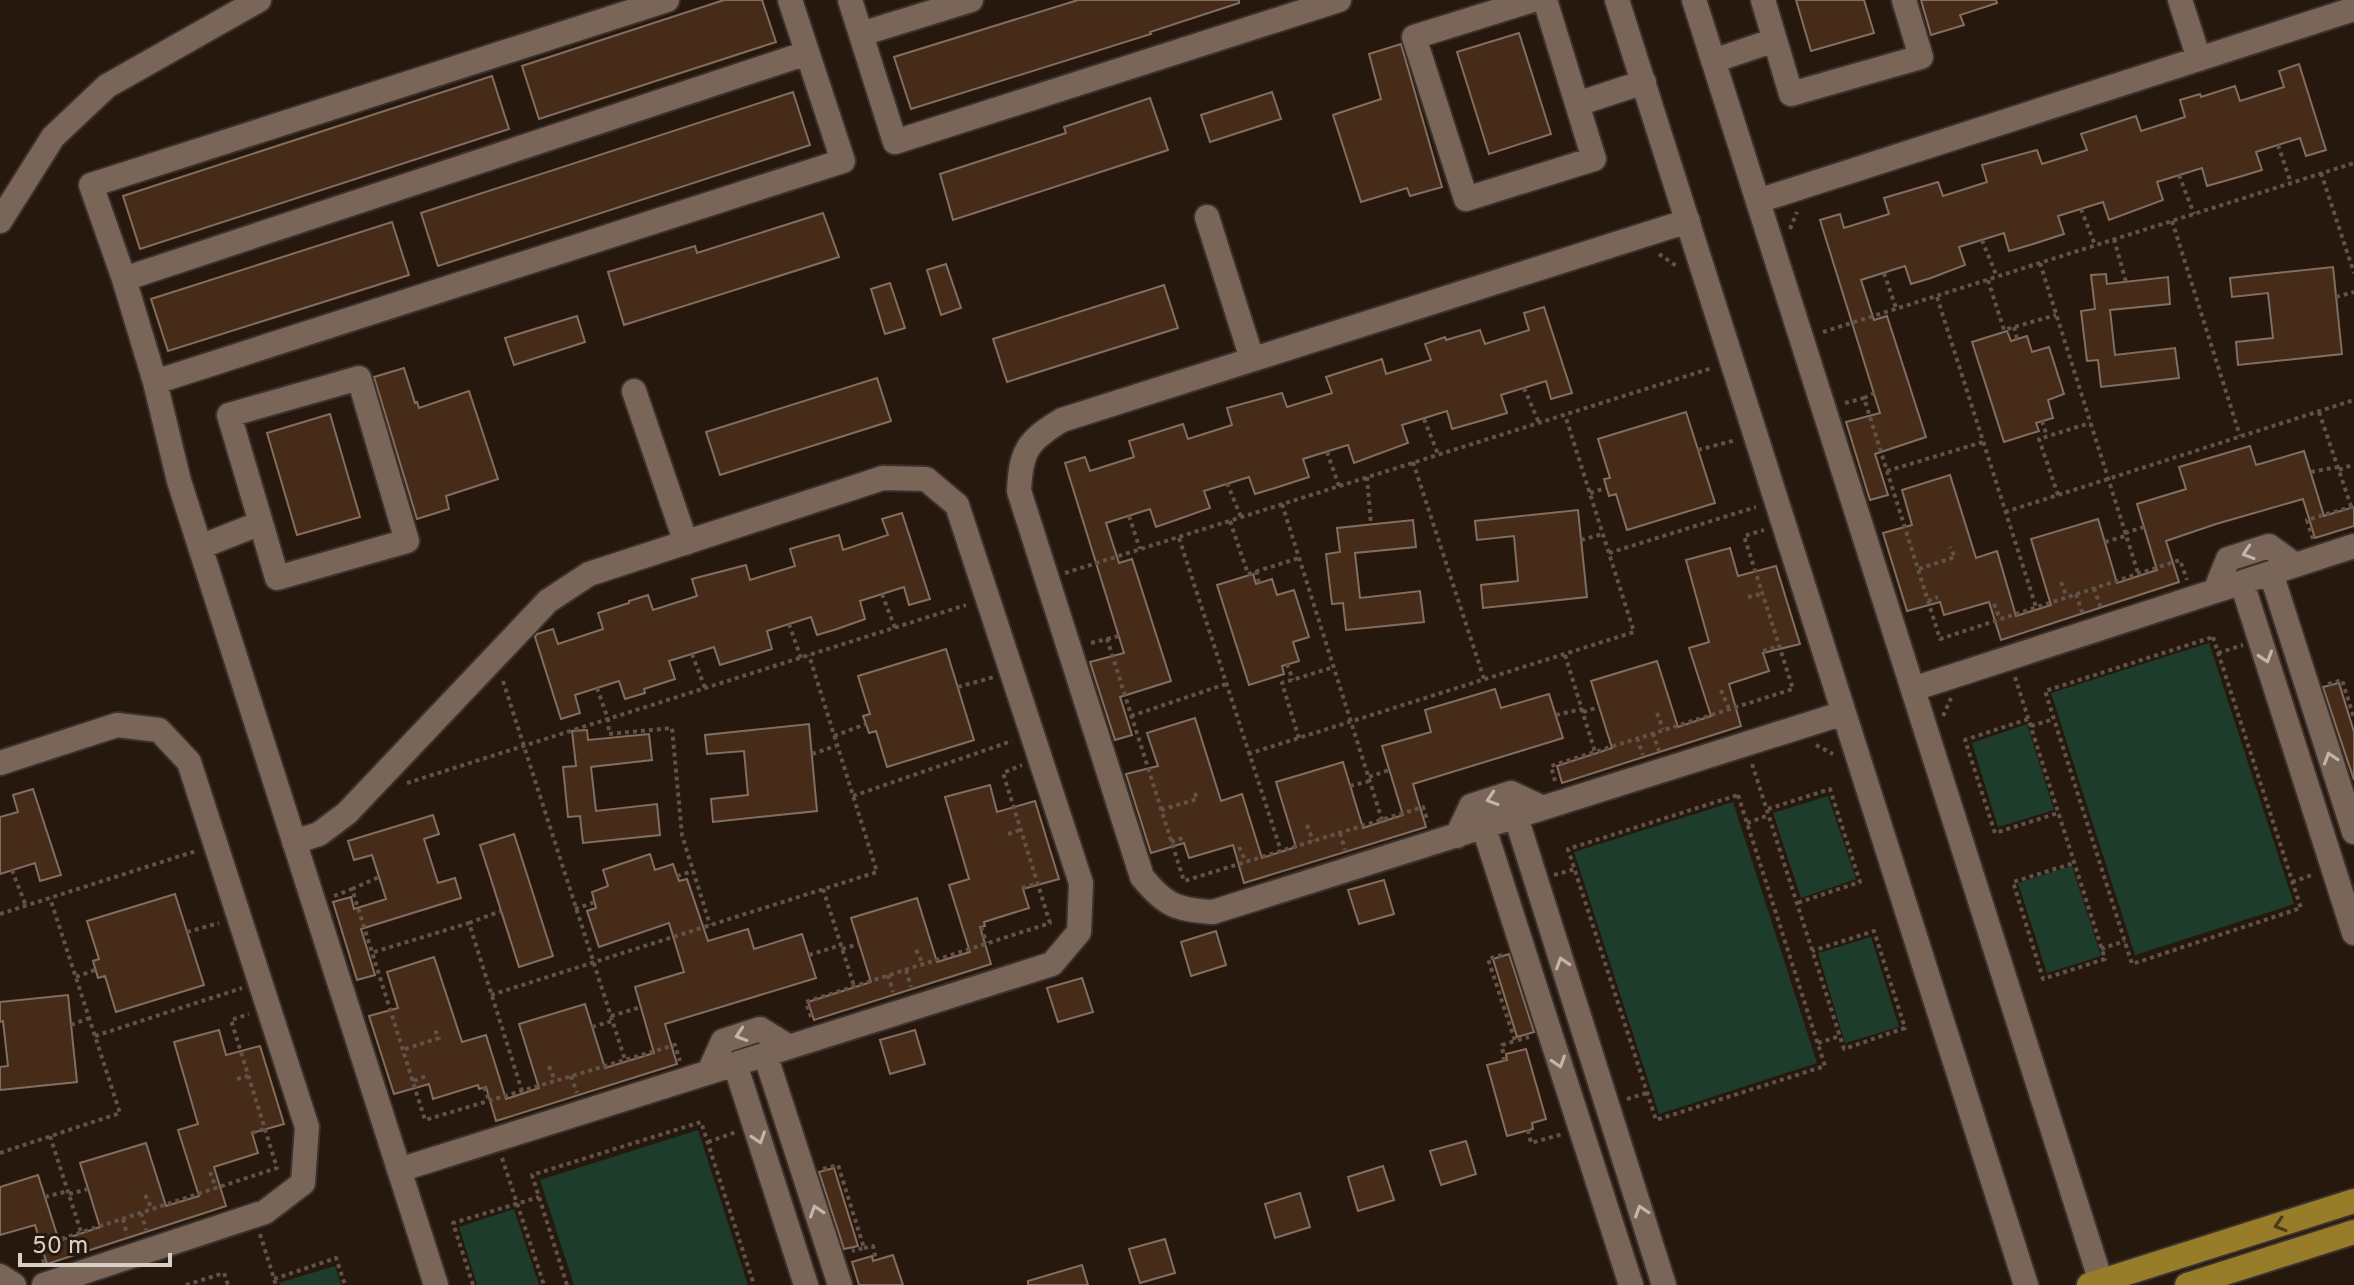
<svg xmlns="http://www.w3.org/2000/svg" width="2354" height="1285" viewBox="0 0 2354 1285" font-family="Overpass,sans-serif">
	<rect width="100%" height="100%" fill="#27180d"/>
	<path fill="#1d3c2c" d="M2209,643l85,261 -159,51 -84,-262z
		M2027,724l27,86 -56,17 -26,-84z
		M1828,796l28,83 -55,19 -28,-85z
		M1733,802l84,261 -158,51 -85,-262z
		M2072,866l29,90 -54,17 -29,-90z
		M1871,937l28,90 -54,16 -27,-90z
		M698,1130l50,155h-174l-34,-105z
		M514,1209l25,76h-62l-18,-58z
		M335,1266l6,19h-61l-1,-2z"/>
	<path fill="#452b18" stroke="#826e61" stroke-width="2" d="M724,0h38l14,42 -237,77 -17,-53z
		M1078,0h161v3l-89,29 1,2 -240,75 -17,-52z
		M1796,0h68l10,33 -63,18z
		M1921,0h75l1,3 -37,12 4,10 -33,10z
		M1519,33l32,101 -62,20 -32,-102z
		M1401,44l41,143 -32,9 -3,-8 -46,14 -28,-87 48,-16 -12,-45z
		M2299,64l27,86 -20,6 -6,-18 -44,14 6,18 -20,6 -35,10 -5,-18 -45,14 6,18 -54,20 -6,-18 -45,14 6,18 -34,11 -21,6 -5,-18 -45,14 6,18 -34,13 -20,6 -6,-18 -44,14 13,40 13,-4 39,121 -51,17 13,41 -18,5 -24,-78 34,-9 -60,-193 20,-6 4,14 45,-14 -5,-16 54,-16 5,14 44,-14 -5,-17 55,-15 5,14 45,-14 -6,-16 55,-18 5,15 44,-14 -5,-17 20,-6 1,3 34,-11 5,15 44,-14 -5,-16z
		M492,76l17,53 -369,120 -17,-53z
		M793,92l17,53 -372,121 -17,-53z
		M1272,92l9,27 -71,23 -9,-27z
		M1150,98l18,52 -215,70 -13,-46 126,-41 -2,-6z
		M823,213l16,44 -215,68 -16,-53 87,-26 2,7z
		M392,222l17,53 -241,76 -17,-52z
		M946,264l15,44 -20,7 -14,-45z
		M2333,267l9,87 -104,11 -2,-23 37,-4 -5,-45 -36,4 -2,-19z
		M2106,274l1,10 61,-7 2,27 -60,6 5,45 60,-7 4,30 -78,9 -3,-27 -11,1 -6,-50 14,-2 -4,-34z
		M890,283l15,45 -20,6 -14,-45z
		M1164,285l14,43 -171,54 -14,-43z
		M1544,307l28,86 -21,6 -5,-18 -45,14 6,18 -20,6 -35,10 -5,-18 -45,14 6,18 -54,20 -6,-18 -45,14 6,18 -34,11 -20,6 -6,-17 -45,14 6,17 -34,12 -20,7 -6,-18 -44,14 13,40 13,-4 39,122 -51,16 12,38 -17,5 -25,-78 34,-9 -59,-190 20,-6 5,14 44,-14 -5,-16 54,-17 5,15 44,-14 -5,-17 55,-15 5,14 45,-14 -6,-16 56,-18 4,15 45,-14 -6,-16 20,-7 1,3 34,-10 5,14 44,-14 -5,-17z
		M577,316l8,26 -71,23 -9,-27z
		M2007,331l4,10 16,-5 5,16 17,-5 15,47 -16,6 5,18 -17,5 3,8 -35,11 -32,-100z
		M404,368l11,35 2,-1 2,6 50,-17 29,88 -52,17 3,13 -32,10 -43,-142z
		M877,378l14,43 -171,54 -14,-43z
		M1686,412l29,91 -88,27 -11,-36 -7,2 -5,-17 6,-1 -12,-39z
		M330,414l30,103 -63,18 -30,-102z
		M2250,446l6,19 48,-14 20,65 30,-9v19l-39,12 -12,-39 -87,25 -50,17 13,41 -178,58 -12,-38 -45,13 -4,-13 -33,9 -24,-78 29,-8 -10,-35 48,-15 26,83 21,-7 19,65 35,-11 -20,-66 67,-20 19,64 40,-13 -20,-66 49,-15 -7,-22z
		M1578,510l9,87 -104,11 -2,-23 37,-4 -4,-45 -37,4 -2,-19z
		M902,513l28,86 -21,6 -5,-18 -44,14 5,18 -28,10 -20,6 -6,-18 -44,14 5,18 -19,6 -33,10 -6,-18 -45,14 6,18 -31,10 1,4 -20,6 -6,-18 -44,14 5,18 -19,6 -26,-82 2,-3 16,-5 5,15 45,-15 -5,-16 31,-10v-2l19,-6 5,15 44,-14 -5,-17 54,-14 4,15 45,-14 -5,-17 20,-6 29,-8 4,15 45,-15 -6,-16z
		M1413,520l3,27 -61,6 5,45 60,-7 4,31 -78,8 -3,-27 -11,1 -6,-50 14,-2 -3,-24z
		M1730,548l8,28 38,-10 24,78 -37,9 6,18 -40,13 12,42 -179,57 -5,-17 55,-18 -21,-67 66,-20 21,66 33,-11 -22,-68 20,-6 -23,-82z
		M1253,574l3,10 16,-5 5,16 17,-5 15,47 -16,5 6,19 -17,5 2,8 -35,11 -32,-100z
		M946,649l28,91 -87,27 -11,-36 -7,2 -3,-9 -3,-8 7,-2 -12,-38z
		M2339,683l15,49v48l-31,-93z
		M1495,689l6,19 48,-14 14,44 -150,46 13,43 -182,56 -11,-38 -44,13 -5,-15 -33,10 -25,-79 32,-8 -11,-33 48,-15 26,83 21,-7 20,64 34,-11 -20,-65 67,-20 20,66 40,-13 -21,-69 49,-14 -6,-22z
		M809,724l8,87 -104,11 -2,-23 37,-4 -4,-44 -37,3 -2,-19z
		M587,730l1,10 61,-6 3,26 -61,7 5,44 61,-7 3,31 -77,8 -3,-27 -12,1 -5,-50 13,-1 -4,-35z
		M990,785l7,27 38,-11 24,78 -36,10 6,19 -45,14 1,4 -5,1 11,37 -177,56 -6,-18 63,-20 -20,-64 66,-20 20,64 33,-10 -21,-67 20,-6 -24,-82z
		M33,789l28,86 -21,6 -5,-18 -35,11v-57l18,-5 -5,-17z
		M433,815l6,19 -15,5 14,44 17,-5 6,20 -100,31 14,46 -18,5 -24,-78 18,-5 3,12 32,-10 -14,-44 -18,5 -6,-19z
		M514,834l39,122 -34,11 -39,-122z
		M650,854l5,16 18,-6 6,17 8,-2 21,62 40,-12 6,20 48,-15 14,44 -151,46 12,40 -181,57 -10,-34 -7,2 -1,-4 -45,14 -4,-15 -35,10 -25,-78 29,-8 -11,-36 47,-15 28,85 24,-7 20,64 33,-11 -20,-64 66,-20 20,64 49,-15 -19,-66 49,-15 -15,-49 -70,24 -12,-36 9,-3 -4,-16 16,-6 -5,-16z
		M1384,880l10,34 -35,10 -11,-34z
		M175,894l29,91 -88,27 -11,-36 -7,2 -5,-17 6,-2 -12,-38z
		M1216,931l10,34 -35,11 -10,-34z
		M1509,954l25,78 -17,5 -24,-78z
		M1082,978l11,34 -35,10 -11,-34z
		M68,995l9,87 -77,8v-23l8,-1 -5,-45 -3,1v-20z
		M219,1030l7,25 34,-9 24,78 -32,9 6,20 -44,14 12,39 -179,58 -12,-39 -35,10v-48l38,-12 21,66 41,-14 -20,-64 66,-20 20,63 33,-10 -21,-66 20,-6 -24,-82z
		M915,1030l10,34 -35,10 -10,-34z
		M1526,1049l20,70 -14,4 1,6 -26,7 -20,-71 20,-5 -1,-6z
		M1466,1141l10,33 -35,11 -11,-34z
		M1383,1166l11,34 -36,11 -10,-34z
		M834,1168l24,78 -14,3 -25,-77z
		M1300,1193l10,34 -35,11 -10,-34z
		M1165,1239l10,34 -35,10 -11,-34z
		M893,1255l10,30h-44l-7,-23 20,-6 1,5z
		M1082,1265l6,20h-60v-4z"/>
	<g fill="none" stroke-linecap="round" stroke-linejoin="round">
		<g stroke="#3c312c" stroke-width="28">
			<path id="minor" d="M667,0l-576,185 33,94 31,103 688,-221 -53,-161
				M850,0l45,142 444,-142
				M1533,0l-119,37 52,162 128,-40 -49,-159
				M1617,0l409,1285
				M1694,0l408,1285
				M1763,0l28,94 130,-37 -17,-57
				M2180,0l19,59
				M861,34l110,-34
				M1713,61l62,-21
				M1577,104l67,-22
				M1758,201l596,-192
				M1207,217l45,142
				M0,221l53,-84 54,-51 152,-86
				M1688,221l-626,199c-35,21 -41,31 -43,71l123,386c23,28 34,33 71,35l631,-199
				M124,279l683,-226
				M155,382l24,99 257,804
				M634,391l52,152
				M200,547l61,-24 16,55 130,-37 -48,-163 -130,37 32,108
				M2271,573l83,259
				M2242,583l112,350
				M2215,591l13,-32 41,-13 26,19
				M1913,689l441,-143
				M0,763l117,-38 42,5 30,32 118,365 -4,56 -38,29 -221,73
				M1516,817l148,468
				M1484,828l147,457
				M1457,836l14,-30 40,-13 32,15
				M294,842l25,-8 28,-21 201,-212 41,-27 294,-96 43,1 31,26 124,378 -2,49 -27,32 -653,206
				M765,1054l75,231
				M735,1064l71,221
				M709,1072l14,-31 37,-12 29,18
				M0,1276l14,9"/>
		</g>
		<g stroke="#3c312c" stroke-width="28">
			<path id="major" d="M2089,1285l265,-84
				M2187,1285l167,-53"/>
		</g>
		<path stroke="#615349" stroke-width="4" stroke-dasharray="4 4" stroke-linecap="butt" d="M2278,145l13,38
			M2321,173l33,100
			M2179,175l15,39
			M2081,209l14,36
			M2172,221l68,215
			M1790,229l7,-17
			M2114,239l12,43
			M1982,240l15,37
			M1659,254l19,13
			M2040,263l98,310
			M1884,273l12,35
			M1988,280l16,50 52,-15
			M1937,297l99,310
			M2336,297l18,-5
			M2014,327l3,12
			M1823,332l531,-169
			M1524,388l15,35
			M1864,398l10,-5
			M1845,403l19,-5 76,241 240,-79 7,20
			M2319,412l32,94
			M1424,419l14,35
			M2042,421l5,15
			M1698,450l38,-10
			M1327,452l12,34
			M1413,462l71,217
			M2339,470l15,-6
			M1887,471l96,-29
			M2311,472l27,-5
			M1367,477l4,48
			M1227,483l14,34
			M1590,493l16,-5
			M2058,495l-19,-56 51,-16
			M1282,504l100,316
			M2005,512l349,-112
			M1129,516l11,33
			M1230,521l18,53 51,-16
			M2125,533l19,-6
			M1179,538l102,313
			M2313,539l-6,-19 47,-14
			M1581,540l22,-6
			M2105,542l20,-6
			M1609,553l147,-46
			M1919,569l36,-12 -5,-10
			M1256,571l3,12
			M1065,573l647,-205
			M2061,582l6,15
			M2094,588l7,20
			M882,594l13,34
			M2076,594l7,21
			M1748,597l13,-3
			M1928,601l10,-4
			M1994,604l6,15
			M789,624l12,34
			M2213,637l88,271 -169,56 -87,-273z
			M1107,639l12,-3
			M1091,643l16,-4 77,242 239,-74 5,15
			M1763,651l16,-5
			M2218,653l25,-8
			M692,654l13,34
			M1565,655l30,97
			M1287,664l6,16
			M2015,677l90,282 -62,20 -30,-97 61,-19
			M503,681l122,379
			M2328,684l14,-4 12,38
			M958,687l36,-10
			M597,688l11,31 1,15 63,-6 10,107 28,90
			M1721,690l8,19
			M1583,712l16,-5
			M1657,713l6,16
			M1556,715l26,-6
			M1131,716l95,-32
			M1943,716l8,-18
			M2028,719l-63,21 30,93 63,-20
			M2031,726l23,-7
			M1653,733l6,18
			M834,736l32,-12
			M1299,738l-17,-55 52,-16
			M1637,738l6,17
			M1816,745l17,9
			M812,754l24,-8
			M1248,754l386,-122 -69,-217
			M1752,764l92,285 61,-21 -31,-97 -62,20
			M1369,777l20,-7
			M1555,781l-4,-15 242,-77 -49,-153 20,-6
			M407,783l559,-178
			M1350,786l20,-5
			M1738,795l87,271 -169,54 -88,-271z
			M853,796l159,-55
			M1768,809l62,-20 30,93 -63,21
			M1161,810l36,-11 -3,-9
			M1747,823l22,-8
			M1307,825l6,16
			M1340,833l5,17
			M1008,834l12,-4
			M1171,842l12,-4
			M1239,847l7,15
			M12,870l14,36
			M1554,875l21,-6
			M677,876l16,-5
			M2292,882l20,-7
			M1022,888l16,-5
			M352,889l27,-12
			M823,889l31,97
			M334,896l18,-7 73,231 250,-75 5,16
			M575,909l20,-7
			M0,914l196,-63
			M469,923l32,-12
			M981,927l6,16
			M187,932l32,-9
			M842,949l17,-5
			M2101,949l24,-8
			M916,950l7,14
			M374,952l95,-29 53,168
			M809,955l32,-10
			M1502,955l-14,4 27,82 14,-4
			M906,970l5,17
			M888,975l5,17
			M76,977l19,-7
			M491,995l386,-123 -68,-217
			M611,1016l30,-9
			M811,1017l-5,-15 244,-79 -47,-150 19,-8
			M71,1025l18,-7
			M592,1027l20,-6
			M95,1036l147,-48
			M1818,1043l22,-7
			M405,1049l34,-11 -4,-8
			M1504,1061l-2,-16 13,-4
			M549,1066l6,15
			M571,1076l6,17
			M237,1079l11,-3
			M414,1081l12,-5
			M484,1087l5,13
			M1627,1099l20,-6
			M1528,1130l3,13 32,-9
			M252,1133l13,-4
			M50,1136l31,96
			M708,1142l28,-10
			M0,1153l120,-40 -70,-215
			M502,1158l42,127
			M823,1169l15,-4 26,83 -12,3
			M210,1172l6,16
			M69,1194l19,-5
			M145,1195l7,14
			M45,1197l23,-6
			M141,1213l5,17
			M123,1219l4,16
			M260,1234l16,51
			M864,1248l9,-2 3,14
			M44,1263l-4,-17 237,-78 -46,-148 18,-6
			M274,1279l62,-21 9,27
			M186,1285l38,-12 4,12
			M473,1285l-20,-62 86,-26
			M567,1285l-35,-110 169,-53 53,163"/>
		<use href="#minor" stroke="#796659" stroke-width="24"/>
		<use href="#major" stroke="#977c2a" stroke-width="24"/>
	</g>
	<defs><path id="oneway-chevron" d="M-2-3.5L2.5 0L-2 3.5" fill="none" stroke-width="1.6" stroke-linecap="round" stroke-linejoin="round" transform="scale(2)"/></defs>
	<g stroke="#c2b5ac">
		<use href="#oneway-chevron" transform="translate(2248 553) rotate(162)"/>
		<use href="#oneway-chevron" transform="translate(2266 657) rotate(72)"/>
		<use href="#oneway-chevron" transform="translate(2330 758) rotate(-108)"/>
		<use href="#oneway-chevron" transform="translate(1492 799) rotate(162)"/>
		<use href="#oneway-chevron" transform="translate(1562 963) rotate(-108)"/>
		<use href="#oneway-chevron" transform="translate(741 1035) rotate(162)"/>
		<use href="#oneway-chevron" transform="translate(1559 1062) rotate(72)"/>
		<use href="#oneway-chevron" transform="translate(759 1138) rotate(72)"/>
		<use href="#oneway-chevron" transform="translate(816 1211) rotate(-108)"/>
		<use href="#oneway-chevron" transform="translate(1641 1211) rotate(-108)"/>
	</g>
	<use stroke="#4e3b17" href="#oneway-chevron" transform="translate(2280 1225) rotate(163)"/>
	<path d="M20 1253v12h150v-12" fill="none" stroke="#dacfc7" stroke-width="4"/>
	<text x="32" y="1253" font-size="24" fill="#dacfc7" stroke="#27180d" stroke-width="6" paint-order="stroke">50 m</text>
</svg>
